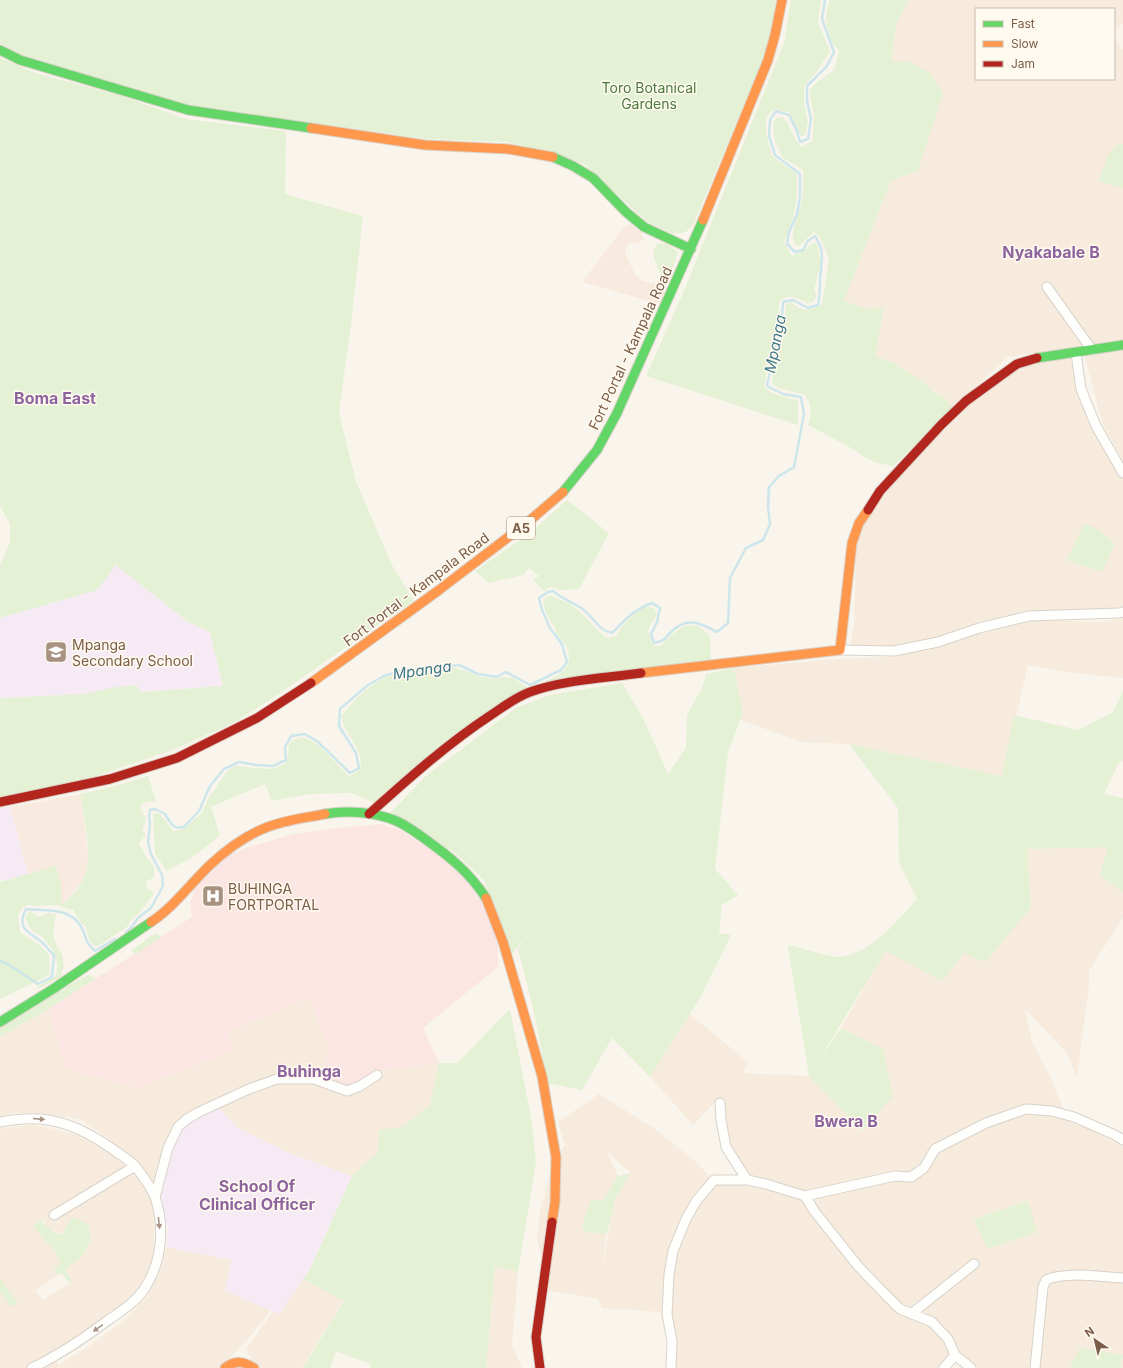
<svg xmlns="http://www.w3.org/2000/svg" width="1123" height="1368" viewBox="0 0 1123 1368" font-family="Inter,sans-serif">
	<rect width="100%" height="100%" fill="#f9f5ec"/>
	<path fill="#f6ebdc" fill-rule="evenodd" d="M909,0h214v23l-9,8v-22h-138v70h138v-40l9,11v95l-24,36 24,7v153l-116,16 -54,52 -8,-11 -14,-9 -10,-9 -27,-17 -19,-7 9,-49 -17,2 -23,-8 47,-121 19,-118 -19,-1 6,-40z
		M1123,349v112l-20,-36 -18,-68z
		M1070,359l3,4 50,117v128l-8,3 -64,2 -127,29 -31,6 -41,1 -1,-7 3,-15 2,-81 5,-23 17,-27 110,-109 45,-25zM1084,524l24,34 -6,14z
		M1123,618v60l-56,-6 -39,-7 -26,111 -153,-32 -48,-2 -60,-22 2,-7 -9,-45 101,-9 54,-2 41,-8 47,-16 58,-14 65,3z
		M1109,847l-9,29 23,16v25l-34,54v14l-12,92 -11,-25 -41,-43 7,33 18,34 15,38 -14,1 39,14 33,18v221h-154l-12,-10 -9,10h-278l-3,-28 -7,-28 -58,-4 -4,-9 -51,-9 -10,-54 3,-23 13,-50 12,-18 -7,-23 41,-28 53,33 42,33 19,20 33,-2 -28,-58 -2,-19 -23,24 -43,-48 40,-63 59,49 -7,10 67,3 53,55 21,-82 -42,-21 45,-78 56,31 22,-28 67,-45 -4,-59zM607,1152l24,21 -16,26 -13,70 4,-35 -20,-2 5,-32 12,1 15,-25zM1028,1201l-41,48 -13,-30z
		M305,999h6l17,47 -1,13 -8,16 59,-4 61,-8 -9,42 -28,22 -23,3v22l-27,24 -63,-23 -51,-25 -22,-23 61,-26 40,-4 -5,-2 -20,-1 -22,5 -74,32 -20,16 -21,63 -16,-25 -30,-24 -29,-20 -41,-6h-27l-12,4v-80l48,-28 18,60 168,-20 -6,-17z
		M36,1125l38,9 44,23 12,12 -51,39 54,-38 19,27 3,15 -2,49 -4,11 -11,19 -37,31 -54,36 -20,10h-27v-74l1,-1 -1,-15v-149l16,-3zM73,1218l15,6 3,15 -8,16 -18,15 7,11 -29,19 -7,-9 -9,5 31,-21 -4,-5 8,-7 -8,-12 -13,-32 3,1 3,9 16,5z
		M166,1247l66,13 -7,31 46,19 -22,28 -28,30h-161l-1,-3 27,-17 36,-26 25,-25 15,-30z
		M495,1266l23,6 -6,73 10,23h-36z
		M303,1279l41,21 -42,68h-47l-9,-19 27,-38 6,3z"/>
	<path fill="#f9eadf" d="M630,224l12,9 2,6 -6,5 -5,-2 -6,3 -2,8 10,21 8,7 18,3 3,9 -4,11 -78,-22 41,-54z
		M80,794l5,31 3,34 -3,18 -24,30 -5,-41 -28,8 -18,-67z
		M56,1360l4,8h-19z"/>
	<path fill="#f6ebf4" d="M116,564l71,57 23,11 13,54 -58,4 -163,8 -2,2v-82l97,-28z
		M10,807l18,67 -28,7v-73z
		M216,1105l22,23 51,25 63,23 -43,95 -30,43 -54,-23 7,-31 -66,-13 2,-19 -11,-29 22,-72z"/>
	<path fill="#fbe6e3" d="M381,824l21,7 43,28 25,24 15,23 13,40v21l-75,61 16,35 -61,8 -19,12 -11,4 -29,-12 8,-16 1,-13 -18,-47h-5l-77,33 7,17 -25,11 -73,28 -71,-19 -18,-60 144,-92 -2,-15 7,-17 34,-31 18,-7 45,-13 42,-6z"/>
	<path fill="#e4f1d5" d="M0,0h776l-7,46 -75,177 -8,9 -13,2 -27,-13 -62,-57 -29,-11 -49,-11 -79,-3 -237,-33 -168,-51 -22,-12z
		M791,0h30l-3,22 12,29 -14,22 -12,13v17l4,18 -3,14 -4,2 -12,-25 -14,-3 -9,8v16l6,23 25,18c0,13 0,26 -3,39 -2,10 -7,20 -10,30l8,13 14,-7 8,-7 3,2 4,18 -7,28 3,6 -3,5 -4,2c-13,-2 -17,-13 -31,-1v22l-10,35 -5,28 8,6 26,8v24l-152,-49 38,-85 100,-248z
		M830,0h79l-12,21 -6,40 19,1 20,11 13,20 -25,78 -27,9 -47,121 23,8 17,-2 -9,49 19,7 27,17 12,11 12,7 8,11 -60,57 -16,-3 -11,-5 -15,-10 -43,-23c3,-14 5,-17 -3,-30l-26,-7 -7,-4 1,-13 10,-35 3,-31 5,-3c12,10 18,10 31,2l7,-45 -9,-22 -6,-5 -15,14 -4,-1c-7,-9 5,-34 7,-46 1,-9 1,-19 1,-29l-20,-12 -8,-16 -2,-18 3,-6 6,-1c9,8 11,21 19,30l11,-6 2,-25 -5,-26 11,-10 14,-10 5,-19c-12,-12 -17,-36 -9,-51z
		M0,58l32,14 89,24 65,23 100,12 -1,63 78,22 -12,109 -12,87 17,70 36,83 22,36 -42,28 -108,75 -33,20 -61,27 -83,28 -87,18v-97l2,-2 83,-4 31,-7 20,-2 5,7 82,-6 -13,-54 -23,-11 -71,-56 -19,25 -97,28v-52l10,-24v-18l-10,-18z
		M1119,143l4,2v43l-24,-7 9,-26z
		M657,243l10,1 11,8 -3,11 -9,15h-4l-7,-17 -2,-9z
		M567,500l42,33 -30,56 -17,1 -12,-3 -6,4 -11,-11 6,-4 -10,-8 -6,7 -34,8 -14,-12 55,-38z
		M1084,524l12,4 19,16 -13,28 -35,-12z
		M551,595c5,4 9,4 15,7 3,1 7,4 10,7 12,8 19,21 31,29l10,-2c6,-14 16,-21 28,-30l8,2 4,6 -9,16 5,16h8c9,-10 26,-28 40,-18 3,2 6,6 9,9l1,24 -123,17 -78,26 -135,99 -24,-10 -41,1 -38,7 -7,-17 -54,23 9,28 -24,20 -29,16 -12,-17 -2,-40 5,-1 8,8 7,10 9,-1 20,-17 7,-16 20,-28 7,-3 32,3 8,-1 10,-5 2,-5 1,-14 6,-5 8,-2 14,7 32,32c27,-10 1,-36 -5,-51 -1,-2 -2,-6 -3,-9 14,-16 39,-46 63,-40l38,-7 14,-1 26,9 15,2 7,-2 9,1 15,10c20,-8 51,-15 38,-42 -4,-7 -11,-10 -11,-19 -7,-7 -9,-15 -12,-25l3,-5z
		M734,668l9,45 -15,39 -13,117 23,26 -16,10 -3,28 12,2 -30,61 -51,81 -38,-39 -30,52 -35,-7c-7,-46 -17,-90 -29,-134l10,-14 -19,22 -12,-43 -13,-34 -29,-27 -67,-38 38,-39 90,-68 34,-13 72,-12 21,35 25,56 18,-26 1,-33 15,-27 4,-14z
		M1123,691v69l-5,4 -14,30 19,4v94l-23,-16 8,-29 -81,2 4,59 -46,54 -21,-9 -22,28 -56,-30 -68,110 23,-33 42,21 10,48 -31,34 -53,-55 -21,-128 1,-3c10,2 43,13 51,12 32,-4 56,-35 77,-58l-18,-37 -1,-54 -49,-64 153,32 12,-61 64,15 35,-18z
		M148,776l8,25 -10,1 -6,5 6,12 -4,11 4,5 -7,8 7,14 8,10v10l-8,5 1,6 7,5 -13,18 -10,9 -4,7 -29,19h-4l-5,-7 -4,-13 -3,-2 -9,-14 -17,-5 -20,1 -8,-1 -6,3 -4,7 2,17 21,14 8,9 1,20 -50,24v-117l56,-16 5,18v22c8,-8 19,-18 23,-29 9,-19 0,-62 -4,-83l32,-7z
		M30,911l8,6 11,-4 7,1 -3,20 4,13 5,7 2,11 -3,12 -22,11 -2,-1 19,-11c4,-15 -3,-28 -14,-39 -2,-2 -5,-4 -8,-5 -5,-4 -7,-10 -9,-16z
		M155,933l7,4 -26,17 -5,-3z
		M88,975l9,3 -49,31 -48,28v-11l59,-36z
		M510,1009l22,114 4,39 -18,110 -23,-6 -9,102h-116v-4l-34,-13 -6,17h-27l41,-67 -41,-22 6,-8 17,-37 26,-58 26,-24 1,-22 23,-3 28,-22 9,-42h18z
		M631,1173l-16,26 -5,24 -4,11 -21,-2 -3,-6 9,-26 12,1 15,-25z
		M1028,1201l9,31 -50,17 -13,-30z
		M72,1217l16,7 3,15 -8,16 -18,15 7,11 -3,2 -7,-10 -4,2 -4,-5 7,-8 -7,-11 -21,-26 8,-6c6,9 11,13 21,16z
		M0,1278l18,25 -7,4 -10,-14 -1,1z
		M1080,1348l43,7 -3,13h-50z"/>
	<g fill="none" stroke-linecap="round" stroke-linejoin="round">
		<path stroke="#cce6eb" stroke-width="2.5" d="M126,932l4,-3 9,-12 12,-9 12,-22 -1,-11 -11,-21 -3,-12 2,-18 -1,-8 1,-6 5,-1 10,5 7,11 6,3 6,-1 15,-16 11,-25 14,-17 15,-7 17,3 17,1 13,-6 -1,-13 6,-11 14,-2 13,8 32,31 9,-5 -3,-15 -17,-27 1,-17 28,-24 16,-9 16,-5h18l41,-6 19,9 19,3 9,-5 24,13 31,-15 6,-8 -5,-18 -12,-16 -8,-18 -3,-12 9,-6 5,-1c10,9 23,12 32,20 10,8 14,20 27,22 13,-13 22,-24 40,-30l8,5 -3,14 -6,12 3,9c11,-2 10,-4 17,-11 16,-16 29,-9 46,0l11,-9 2,-45 16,-30 17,-8 7,-16 -2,-18 1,-19 10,-11 15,-9 10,-53 -3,-17 -18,-3 -16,-8 8,-39 6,-17 2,-28 10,-2 15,8 10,-3c2,-9 2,-16 2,-25 1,-18 6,-27 -5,-44l-7,5 -5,9 -8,2 -8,-8 2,-12 8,-18 3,-17v-23l-25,-19 -6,-19 1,-16 6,-9 13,4 8,16 3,11 8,-3 3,-20 -4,-18v-15l20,-20 7,-14 -12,-33 3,-19
			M0,961l9,4 29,19 14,-7 2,-22c-4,-3 -7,-8 -11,-12 -12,-11 -28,-12 -17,-34 20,2 45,-2 56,19 5,11 3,14 13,23l20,-12"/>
		<g stroke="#d8d2ca" stroke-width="11">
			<path id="street" d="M1047,287l45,63
				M1076,353l5,36 15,37 27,47
				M840,650l54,1 44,-9 41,-14 50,-12 90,-3 4,-1
				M720,1103l1,17 5,27 19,30 3,3 18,4 39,12 90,-20 16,1 13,-9 11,-19 51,-26 40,-14 26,2 22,6 41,18 8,5
				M0,1122c16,-3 32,-5 48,-2 27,4 51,19 73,35 5,4 11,7 14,11 7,9 16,21 20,31 10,30 7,64 -10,91 -9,14 -25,24 -38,33 -24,18 -48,34 -75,47
				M805,1196l10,16 43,54 22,23 20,20 32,13 16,17 7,16 16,13
				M155,1197l13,-49 10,-21 9,-8 12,-7 50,-23 28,-10h37l33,12 13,-5 17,-11
				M54,1215l81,-49
				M911,1314l63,-50
				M671,1368l1,-27 -5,-27 2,-39 4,-24 13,-32 11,-19 17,-20h34
				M944,1368l11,-13
				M1035,1368l8,-81 3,-7c19,-9 55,-3 77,-2"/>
		</g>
		<g stroke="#d9d1c8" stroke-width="11">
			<path id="fast" d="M0,50l20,10 168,50 123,18
				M553,157l20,9 20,12 33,34 18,15 47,22
				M1037,358l86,-13
				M563,492l34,-42 20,-37 86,-193
				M325,814c21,-4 48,-2 69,6 11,4 21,12 31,19 25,18 44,33 61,59
				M0,1022l53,-33 98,-67"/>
		</g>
		<g stroke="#d9d1c8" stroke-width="11">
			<path id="slow" d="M311,128l114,17 83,4 45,8
				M703,220l65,-160 7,-25 7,-35
				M641,673l199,-23 12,-107 7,-20 9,-13
				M311,683l128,-93 89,-68 35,-30
				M486,898l17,44 39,134 14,81 -1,45 -3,20
				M151,922c23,-15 39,-38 59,-57 16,-15 35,-29 55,-37 19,-8 40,-10 60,-14
				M225,1368c11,-8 18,-7 29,0"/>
		</g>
		<g stroke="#d9d1c8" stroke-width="11">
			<path id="jam" d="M868,510l12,-19 61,-66 25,-24 51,-37 20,-6
				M0,802l110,-23 67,-21 80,-40 54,-35
				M369,814c39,-35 78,-70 122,-99 12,-8 25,-18 39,-23 33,-12 76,-14 111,-19
				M540,1368l-4,-31 16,-115"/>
		</g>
		<use href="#street" stroke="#fefefc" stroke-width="9"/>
		<use href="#fast" stroke="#63d668" stroke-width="9"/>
		<use href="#slow" stroke="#ff974d" stroke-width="9"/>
		<use href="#jam" stroke="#b3261e" stroke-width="9"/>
	</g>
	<defs><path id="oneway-solid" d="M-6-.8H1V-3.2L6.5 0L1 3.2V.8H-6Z"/></defs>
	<g fill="#a99587">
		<use href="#oneway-solid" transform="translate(39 1119) rotate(5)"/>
		<use href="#oneway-solid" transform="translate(159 1223) rotate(84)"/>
		<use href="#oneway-solid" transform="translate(98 1328) rotate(145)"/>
	</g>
	<defs>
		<g id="school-square" transform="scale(1.15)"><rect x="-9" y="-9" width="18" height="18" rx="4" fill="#a79281" stroke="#fffaef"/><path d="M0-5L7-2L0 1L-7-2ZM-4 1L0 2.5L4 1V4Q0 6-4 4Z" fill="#fff"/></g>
		<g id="hospital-square" transform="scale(1.15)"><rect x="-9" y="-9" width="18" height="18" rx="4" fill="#a79281" stroke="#fffaef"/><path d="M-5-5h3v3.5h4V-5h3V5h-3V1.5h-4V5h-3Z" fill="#fff"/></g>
	</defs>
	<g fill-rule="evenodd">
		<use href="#school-square" x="56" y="652"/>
		<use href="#hospital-square" x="213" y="896"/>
	</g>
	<g text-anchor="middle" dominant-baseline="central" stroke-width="3" stroke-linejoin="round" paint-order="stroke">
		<rect fill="#fffaef" stroke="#a38c7a" stroke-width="1" x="507" y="517" width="28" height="22" rx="3"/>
		<g font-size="13" font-weight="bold" fill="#7b5d48">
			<text x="521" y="528">A5</text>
		</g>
		<g font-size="14" fill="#4b7b3c" stroke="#fffaef">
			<text x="649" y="87">Toro Botanical<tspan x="649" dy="16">Gardens</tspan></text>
		</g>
		<g font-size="14" fill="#7b5d48" stroke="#fffaef">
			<text transform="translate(630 348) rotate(-65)">Fort Portal - Kampala Road</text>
			<text transform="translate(416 589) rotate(-37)">Fort Portal - Kampala Road</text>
		</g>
		<g font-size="14" fill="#7b5d48" stroke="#fffaef" text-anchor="start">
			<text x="72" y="644">Mpanga<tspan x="72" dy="16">Secondary School</tspan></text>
			<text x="228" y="888">BUHINGA<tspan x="228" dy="16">FORTPORTAL</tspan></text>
		</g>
		<g font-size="15" font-style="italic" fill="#3c7788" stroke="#fffaef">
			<text transform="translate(775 344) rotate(-79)">Mpanga</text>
			<text transform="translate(422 670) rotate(-8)">Mpanga</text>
		</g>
		<g font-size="16" font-weight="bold" fill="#8e649e" stroke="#fffaef">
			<text x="1051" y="252">Nyakabale B</text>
			<text x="55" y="398">Boma East</text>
			<text x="309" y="1071">Buhinga</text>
			<text x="846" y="1121">Bwera B</text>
			<text x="257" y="1186">School Of<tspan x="257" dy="18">Clinical Officer</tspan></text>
		</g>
	</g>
	<rect x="975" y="8" width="140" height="72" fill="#fffaef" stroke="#cabbac"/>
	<rect x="983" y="21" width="20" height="6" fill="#63d668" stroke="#cabbac"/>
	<text x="1011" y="28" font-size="12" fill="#7b5d48">Fast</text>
	<rect x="983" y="41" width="20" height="6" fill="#ff974d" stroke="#cabbac"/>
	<text x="1011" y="48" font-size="12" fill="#7b5d48">Slow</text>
	<rect x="983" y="61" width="20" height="6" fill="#b3261e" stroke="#cabbac"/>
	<text x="1011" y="68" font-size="12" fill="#7b5d48">Jam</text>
	<g transform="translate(1095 1340) rotate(325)" stroke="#fffaef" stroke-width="3" paint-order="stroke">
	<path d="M0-3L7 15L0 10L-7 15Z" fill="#7b5d48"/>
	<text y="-6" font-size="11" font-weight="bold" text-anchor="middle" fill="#7b5d48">N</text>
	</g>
</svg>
